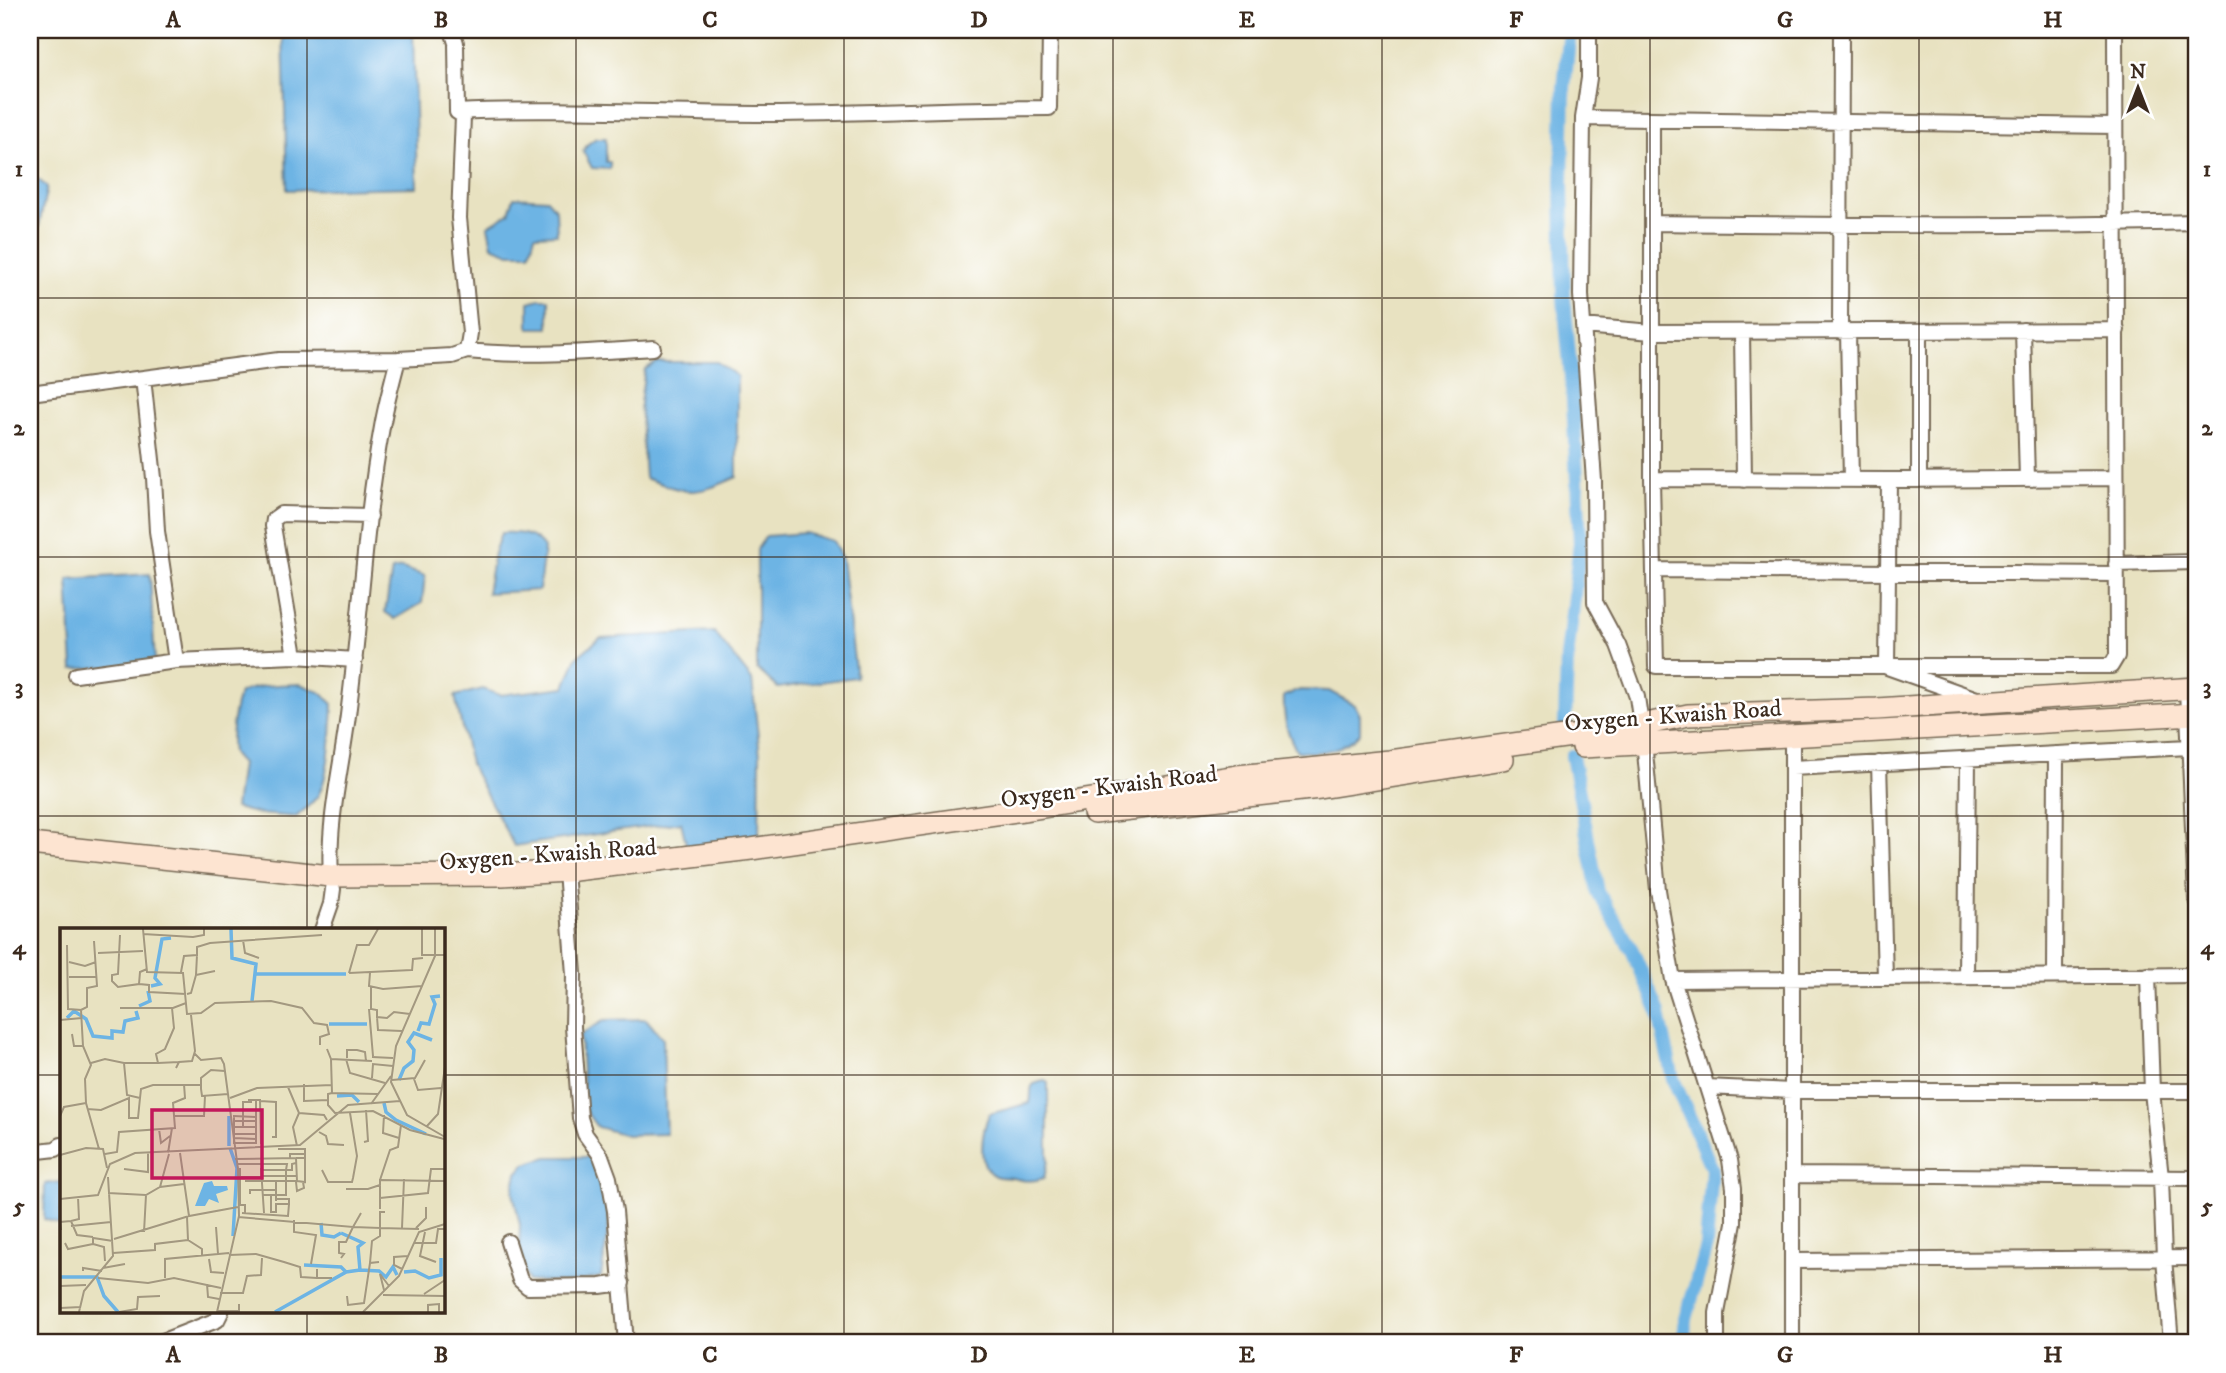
<svg xmlns="http://www.w3.org/2000/svg" width="2226" height="1373" viewBox="0 0 2226 1373" font-family="'IM FELL DW Pica',serif">
	<rect width="100%" height="100%" fill="#fff"/>
	<filter id="ink" filterUnits="userSpaceOnUse"><feTurbulence type="fractalNoise" baseFrequency=".0143" numOctaves="2"/><feDisplacementMap in="SourceGraphic" scale="14" xChannelSelector="R" yChannelSelector="G"/><feConvolveMatrix kernelMatrix="1 2 1 2 8 2 1 2 1" color-interpolation-filters="sRGB"/></filter>
	<filter id="wash" filterUnits="userSpaceOnUse"><feTurbulence type="fractalNoise" baseFrequency=".00686" numOctaves="4" result="noise"/><feDisplacementMap in="SourceGraphic" scale="28" xChannelSelector="R" yChannelSelector="G"/><feGaussianBlur stdDeviation="1.57" result="paint"/><feColorMatrix in="noise" values="0 0 0 0 0 0 0 0 0 0 0 0 0 0 0 0 0 1.4 0 .05"/><feComposite in="paint" operator="in"/></filter>
	<g filter="url(#wash)">
		<rect width="100%" height="100%" fill="#e8e2c1"/>
		<path fill="#6db4e4" stroke="#546f81" stroke-width="2" d="M283,30h130l4,157 -130,3z
			M596,138h10v24h4v7l-18,-1 -9,-17 5,-7z
			M30,176l10,5 7,6 -9,44 -3,3 -5,1z
			M514,197l33,2 9,11 1,24 -22,1 -5,18h-20l-18,-7 -4,-20 21,-13z
			M540,299h9v29h-20v-26z
			M658,362h59l20,14v101c-45,20 -47,17 -92,1l-5,-75 5,-34z
			M501,533c17,-1 33,0 43,15l-5,42 -52,3 7,-40z
			M805,533l28,8 9,18 14,118 -78,11 -21,-19v-120l9,-13z
			M402,568l23,8 -3,27 -27,16 -10,-7 7,-42z
			M150,574l5,90 -82,5 -5,-90z
			M714,632l38,48 8,76 -1,79 -72,13 -6,-26 -167,24 -44,-82 -15,-68 28,-7 17,6 65,-8 12,-30 23,-19z
			M300,684l20,8 13,12c-1,22 -4,76 -16,93 -6,7 -14,14 -21,20l-37,-3 -24,-6 6,-44c-3,-3 -6,-6 -8,-9 -5,-12 1,-50 7,-62 19,-9 39,-8 60,-9z
			M1300,690l29,1 26,14 5,10v18c-16,17 -41,22 -63,18 -10,-16 -14,-36 -13,-55z
			M646,1019l17,20 3,95 -40,1 -29,-8 -13,-18 -4,-74 25,-15z
			M1045,1081l3,2v78l-4,17c-12,4 -20,3 -32,0 -5,-1 -12,0 -17,-2 -20,-9 -12,-47 -6,-62l41,-11c3,-15 -4,-19 15,-22z
			M547,1157h42l12,7 7,30 1,31 -8,52 -32,6 -41,-2 -9,-24 1,-32 -7,-33 4,-19 8,-9z
			M61,1182v43l-17,-6 1,-35z"/>
		<g fill="none" stroke-linecap="round" stroke-linejoin="round">
			<path stroke="#6db4e4" stroke-width="14" d="M1565,725l2,-67 13,-115 -7,-143 -9,-102 -2,-114 2,-96 6,-58
				M1572,756l26,136 34,58 26,60 15,69 39,90 -6,77 -20,73 -3,24"/>
		</g>
	</g>
	<g filter="url(#ink)">
		<g fill="none" stroke-linecap="round" stroke-linejoin="round">
			<g stroke="#786a57" stroke-width="18">
				<path id="minor" d="M1589,30v48l-6,40 -2,177 13,186 1,121 23,43 19,52 8,55 13,138 15,90 57,180 4,28v35l-17,90v30
					M457,112c103,-5 206,2 310,2 94,0 188,-6 282,-6l1,-78
					M1583,118l532,8
					M1652,120v359l4,187h455l6,-10 -2,-626
					M1652,223c181,2 363,4 544,-1
					M1583,326l69,6 465,-2
					M2023,330l4,149
					M1919,331v149
					M1742,332l2,148
					M1840,332l1,-302
					M1848,332l3,148
					M467,351c63,6 124,1 186,-3
					M143,378l11,100 3,53 19,130 119,-5 -22,-130 1,-7 7,-5 89,2
					M30,393l249,-33 119,-1 54,-3 15,-5 3,-18 -11,-115 4,-102 -6,-4 -1,-69 -4,-13
					M1652,479l237,1 227,-2
					M1889,480l-2,187 90,32
					M2116,564l80,-2
					M1654,570l462,4
					M295,656l60,4
					M76,675l100,-14
					M2187,689l9,210
					M1792,735v608
					M1879,763l6,215
					M1792,768l397,-21
					M566,871l8,103 -1,53 7,91 5,16 16,22 8,22 6,33 11,132
					M331,876c-4,-56 12,-114 18,-169 12,-93 16,-188 33,-280 4,-23 10,-45 16,-68
					M322,930l9,-26 2,-15
					M2148,975l4,116 9,87 3,80 7,85
					M2055,976l1,-222
					M1966,977l2,-218
					M1673,980l523,-5
					M1707,1087l85,4h404
					M30,1152l26,-3 5,-4
					M1792,1175l404,3
					M508,1242l12,38 8,7 72,-1 22,-3
					M1792,1261l404,-3
					M158,1343l59,-23 4,-8"/>
			</g>
			<g stroke="#786a57" stroke-width="24">
				<path id="secondary" d="M1583,747l613,-33
					M1094,813l226,-25 183,-29
					M30,844l301,32 171,-1 64,-4 185,-22 272,-39 214,-34 153,-15 182,-25 70,-11 46,-10 189,-6 319,-21"/>
			</g>
			<use href="#minor" stroke="#fff" stroke-width="14"/>
			<use href="#secondary" stroke="#fde4d1" stroke-width="21"/>
		</g>
	</g>
	<path fill="none" stroke="#3b2a1e" stroke-width="2" stroke-opacity="0.55" d="M307,30v900M576,30v1313M844,30v1313M1113,30v1313M1382,30v1313M1650,30v1313M1919,30v1313M30,298h2166M30,557h2166M30,816h2166M30,1075h31M443,1075h1753M307,1312v31"/>
	<g text-anchor="middle" dominant-baseline="central" stroke-width="5" stroke-linejoin="round" paint-order="stroke">
		<g font-size="24" fill="#3b2a1e" stroke="#fff">
			<text transform="translate(1673 716) rotate(-4)">Oxygen - Kwaish Road</text>
			<text transform="translate(1109 787) rotate(-7)">Oxygen - Kwaish Road</text>
			<text transform="translate(548 855) rotate(-4)">Oxygen - Kwaish Road</text>
		</g>
	</g>
	<g transform="translate(60 928)">
		<rect width="385" height="385" fill="#e8e2c1"/>
		<path d="M152,253l2,5h13l1,4 -12,4 3,9 -10,-4 -4,7h-10l9,-23z" fill="#6db4e4"/>
		<path fill="none" stroke="#6db4e4" stroke-width="3.5" d="M171,1l1,29 24,6 -4,37M196,46h90M91,58l9,-2 -5,-6 7,-39 9,-1M79,78l11,-5 -2,-10M7,90l7,-7 12,8 7,17 19,2v-7l11,1 2,-11 13,-3 -2,-7M269,96h38M358,103l3,-8 8,1 6,-20 -3,-7 8,-1M339,152l5,-12 9,-7 1,-11 -6,-8 6,-9 18,7M277,168l15,-1 7,7M324,175l2,9 10,8 30,14M169,188v30M170,220l7,20 -4,68M261,295l1,12 12,2 7,-4M281,305l22,10 -5,4 2,23 -14,2M300,342l19,1 7,6 7,-10 4,8M344,344l11,-1 14,7 12,-3v-17M0,349h37l7,19 14,16M215,384l71,-40 -5,-5 -37,-2"/>
		<path fill="none" stroke="#a39880" stroke-width="2" d="M83,1l4,43 36,1 4,41 14,-1 14,-10 56,-2 31,7 12,15 13,2 2,9 -9,3v8M362,1v26h23M375,1v27l-39,90 -5,36 16,33 38,22M83,6l50,3 11,-2v-6M60,7l-2,39 -6,1v6l6,6 21,-3 1,-12 7,-3M183,12l2,13 14,5M7,17l1,64 13,1 2,36 8,19 -6,14 1,24 13,46M38,25l45,-2M137,27l-1,20 19,-4M9,34l16,4 11,-4M352,43l1,-12 10,-1M121,44l3,-16 13,-1v-8l13,-4 112,-8M289,45l8,-28h12l9,-16M289,45l63,-3M310,45l-1,13 14,3 39,-3M9,49h27M79,56l10,1v7l37,2M311,58v23l6,1v7l10,1 7,-6 16,2M127,66l4,-1 5,-18M60,80h53l13,-5M112,80l2,20 -9,21 -9,5 2,9h-34l3,32 13,3 1,-9 12,-4h48M309,81l4,47M21,82l6,-3v-19l10,-2 -3,-45M317,89l1,13 24,1M0,92l22,-2M12,106l2,12h9M267,121l4,10 41,2M134,125l7,7 20,-2 3,6 14,105 1,47 -22,96M312,129l21,1M287,130v-8h10l8,2 1,9M271,131l1,34 46,1M286,131l4,14 35,10M31,135l14,-4 19,4M98,135l21,-1M116,140l3,-6 13,-1 3,-10 -4,-36M165,143l-14,-1 -10,8v11l1,7 26,-2M312,150l1,-14 20,2M354,151l4,11 23,-2M332,152l23,-2 10,-18M244,156v17l24,-1M228,159l11,26 25,2 3,5M272,165l-4,1v11l7,8 38,-2 37,19 34,9M170,170l27,-10 75,-3M188,172h12l1,44M200,173l16,1v35h-4M311,176l20,-28M27,181l14,1 28,-12v20h9l2,-20M290,185l7,43 -4,22M324,187l-1,18 16,5M0,188l4,-9 22,-4M115,188h29l1,-20M173,188l23,1M174,188v27h22v-43M174,193h23M367,198l11,-12 7,-47M173,199h23M183,199v-25h9M99,201l2,14 9,-7M259,204l7,4 2,8 16,1M174,206h22M174,210l22,1M304,214l4,-1 -2,-31M237,218l-4,-19 6,-14M218,221h27v5M108,225l4,-25M120,225l9,63 49,-9M45,226l12,-2 2,-20 56,-4 -2,-25 12,-5 -1,-14M0,227l26,-7 17,1 4,19M230,230v-4h15v4h-9M175,231l61,-1 1,23h-11v-11h-25M177,236h50l-1,6h6v-6l4,-1M180,240v37h5v8M201,240l3,45M64,241l24,3v-19M262,242l6,12h24l1,-4M201,248h35M180,249h22M320,252l10,-30 8,-3 3,-22M185,253h31M237,253l8,1v-24M236,254l1,9 7,-3 -1,-6M320,257v24M100,259l9,-33M286,261h22l12,-4v-5l65,1M48,265l38,2 14,-8 24,-3M190,266v-4h26M203,267h8v17h5v-8h13v-5h-13M211,267h15v-14h-10v20M320,270l48,-5 3,-24h14M0,271l38,-4 12,-31 25,-11 165,-8 48,-40 52,-4M182,285l46,3 1,-12M127,289l1,23 14,9v7M178,289l115,10 8,-14M234,292v12l22,3 -5,29M11,293l8,-2 -1,-22M11,298l40,-4M156,299l2,27M293,299l27,1v-16h5M342,300l2,-49M356,300l10,-10v-11M1,302l-1,-8 11,-1 6,14 16,2M84,304l2,-37M365,304l-5,24 16,6M54,311l75,-23M5,315l3,6 25,-5M355,315h21l2,-14h7M53,325l42,-3v-6l33,-4M169,327l27,-1 28,8 16,5 1,10 16,1M281,330l3,-4 -5,-1v-11h7l7,-15M149,331l2,13 13,1M45,333l-1,-14 -11,-3v-6l20,3M310,335l2,-22 8,-5v-8l39,1M43,340l22,-4M257,341v9h15M342,341l-8,-4v-8l14,-1M23,343v-3l19,3M38,350l50,5 26,-5 47,10M105,350v-19l64,-6M147,356l1,13 11,2M0,358l26,-1M324,362l-4,-16 9,12M160,365h23l4,-17 14,-1 1,-17M364,366l21,-14M323,367l62,1M287,368l1,9 16,-2 6,-40 9,-1M0,380l21,-1M157,383h22v-7M19,384l5,-21 29,-35 -5,-79M59,384l18,-3 1,-12 22,-1M303,384l36,-36 20,-44 26,-8M368,384v-7l11,-1v8"/>
		<path fill="#c2185b" fill-opacity="0.15" stroke="#c2185b" stroke-width="3.5" d="M92,182h110v68h-110z"/>
		<rect width="385" height="385" fill="none" stroke="#3b2a1e" stroke-width="3.5"/>
	</g>
	<rect width="2226" height="1373" fill="none" stroke="#fff" stroke-width="77"/>
	<g transform="translate(2138 88)" stroke="#ffffff" stroke-width="5" paint-order="stroke">
	<path d="M0-5L12 26L0 18L-12 26Z" fill="#3b2a1e"/>
	<text y="-10" font-size="19" font-weight="bold" text-anchor="middle" fill="#3b2a1e">N</text>
	</g>
	<rect x="38" y="38" width="2150" height="1296" fill="none" stroke="#3b2a1e" stroke-width="2.5"/>
	<g font-size="23" text-anchor="middle" font-weight="bold" fill="#3b2a1e">
		<text x="173" y="27">A</text>
		<text x="441" y="27">B</text>
		<text x="710" y="27">C</text>
		<text x="979" y="27">D</text>
		<text x="1247" y="27">E</text>
		<text x="1516" y="27">F</text>
		<text x="1785" y="27">G</text>
		<text x="2053" y="27">H</text>
		<text x="19" y="176">1</text>
		<text x="2207" y="176">1</text>
		<text x="19" y="435">2</text>
		<text x="2207" y="435">2</text>
		<text x="19" y="694">3</text>
		<text x="2207" y="694">3</text>
		<text x="19" y="954">4</text>
		<text x="2207" y="954">4</text>
		<text x="19" y="1213">5</text>
		<text x="2207" y="1213">5</text>
		<text x="173" y="1362">A</text>
		<text x="441" y="1362">B</text>
		<text x="710" y="1362">C</text>
		<text x="979" y="1362">D</text>
		<text x="1247" y="1362">E</text>
		<text x="1516" y="1362">F</text>
		<text x="1785" y="1362">G</text>
		<text x="2053" y="1362">H</text>
	</g>
</svg>
